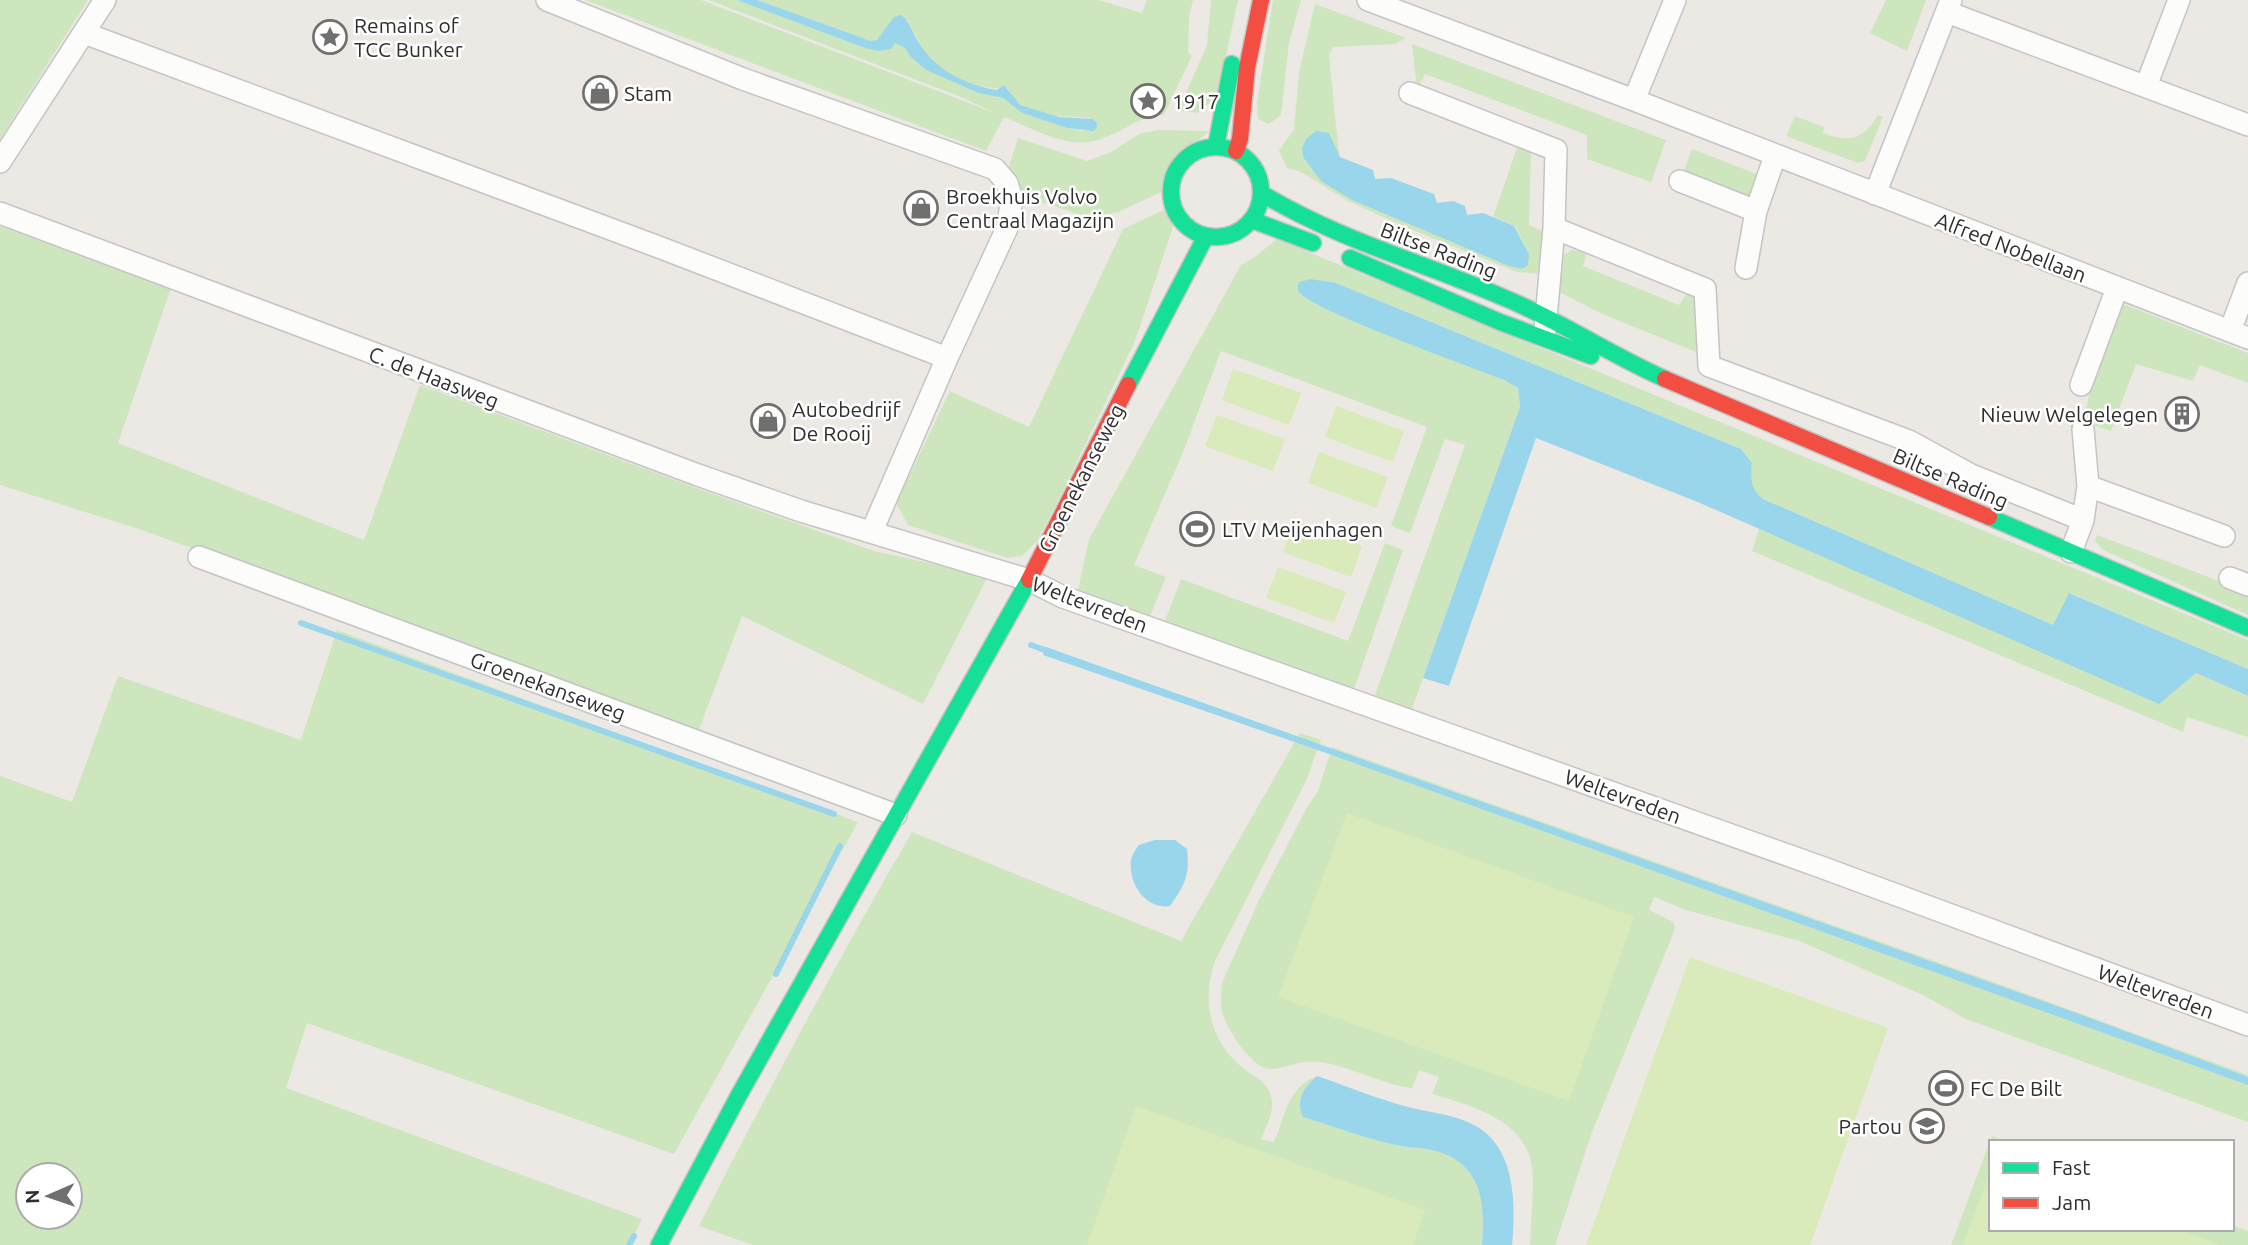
<svg xmlns="http://www.w3.org/2000/svg" width="2248" height="1245" viewBox="0 0 2248 1245" font-family="Ubuntu,sans-serif">
	<rect width="100%" height="100%" fill="#ece8e4"/>
	<path fill="#cee6be" fill-rule="evenodd" d="M0,0h88l-88,139z
		M585,0h116l294,113 -34,-16 -252,-97h28l128,48 30,-5 10,5 5,8 86,41 7,1 19,15 45,15 16,3 14,-8 -4,-4c-26,-5 -75,3 -85,-31 -24,3 -58,-9 -75,-26 -12,-12 -18,-28 -25,-42l-31,21h-6l-114,-41h341l44,13 5,-13h46l-4,18 -1,35 4,3 -28,59c-21,1 -32,10 -51,19 -40,21 -71,-2 -109,-17l-18,34z
		M1211,0h27l-22,102 -13,4 -5,7 -20,-2 29,-66z
		M1273,0h28l-12,43 -8,72 -12,9 -11,-5 -1,-16z
		M1886,0h40l-19,51 -37,-18z
		M1315,4l91,34 -11,6 -62,3 -4,9 10,99 -37,-7 227,106 -14,-28 -22,-9 25,-72 13,6 -2,74 16,7 -3,42 -25,-2 -112,-45 -57,-26 -47,-29 -14,-4 -8,-17 15,-22 5,-57z
		M1412,44l254,96 -15,42 -64,-23v-24l-162,-61 -8,16z
		M1878,115l5,2 -18,44 -7,2 -72,-27 9,-20 29,11 -1,6c27,10 40,7 55,-18z
		M1158,130l51,1c-9,9 -12,10 -22,16 -16,9 -20,27 -23,44l-46,21 -28,6 -45,-15 -24,4 -2,-18 -10,-23 9,-28 69,23 24,-9 28,-18z
		M1692,149l70,27 -9,23 -71,-23z
		M1170,207l3,20 -38,114 -72,150 -26,50 -15,15 -15,2 -99,-33 -12,-22 54,-112 79,36 94,-198z
		M0,226l171,62 -53,155 246,97 56,-155 271,101 183,65 114,25 -65,128 -181,-88 -45,119 -411,-153 -147,-53 -139,-44z
		M1277,239l971,401v29l-178,-76 -16,33 -291,-127c-15,-13 -13,-18 -11,-36l-11,-14 -405,-166 -25,-4 -11,15 204,86 14,8 2,19 -108,302 -37,-14 90,-250 -20,-6 -35,94 -19,-7 36,-99 -206,-76 -37,99 -50,115 32,12 -16,39 -72,-26 11,-51 152,-274 14,-8z
		M1572,250l15,2 -4,14 96,39 8,-12 13,9 -4,50 -96,-39 -41,-21 -2,-15 4,-21z
		M2118,302l130,51v30l-48,-18 -7,16 -57,-17 -25,67 -27,-9 7,-40z
		M1759,529l68,29 369,115 52,23v41l-61,-20 -4,15 -431,-181z
		M2097,535l151,57v23l-145,-65 -8,-9z
		M1385,543l18,7 -49,139 -189,-68 16,-42 167,62z
		M337,630l521,192 -184,332 -367,-131 -21,65 356,131 -13,26h-629v-469l72,26 46,-126 183,64zM28,1175h42v42h-42z
		M1300,733l21,7 -15,41 -91,180c-14,42 -5,83 32,110 9,7 19,10 23,22 6,17 -3,32 -9,46l13,3c1,-5 5,-10 6,-16 8,-23 13,-40 37,-50l-14,41c29,9 58,20 88,27 16,4 32,3 48,8 44,14 46,54 43,93h-729l-54,-19c68,-133 138,-265 213,-394l269,109z
		M1332,747l684,243 232,85v47l-282,-103 -43,-24 -124,-54 -113,-31 -32,-13 -5,13 24,12 2,5 -4,12 -79,193 -37,113h-25c1,-25 4,-52 2,-77 -5,-48 -62,-63 -100,-74l7,-17 -20,-7 -7,18c-32,-4 -61,-22 -93,-26 -16,-3 -32,6 -48,7 -18,1 -43,-38 -48,-54 -3,-10 -2,-21 -1,-32l36,-81 48,-93 12,-18z
		M1992,1136l16,6h-17v87h241v-4l16,6v14h-297z"/>
	<path fill="#d9eabb" d="M1233,369l68,24 -12,32 -67,-25z
		M1336,406l68,25 -11,31 -68,-25z
		M1217,415l68,24 -12,32 -68,-25z
		M1319,452l69,25 -12,31 -68,-25z
		M1295,521l67,25 -11,31 -68,-25z
		M1278,567l68,25 -12,31 -68,-25z
		M1347,813l287,104 -65,184 -291,-104z
		M1690,957l198,71 -78,217h-224z
		M1136,1106l289,104 -12,35h-326z
		M1991,1170v59h186l43,16h-257z"/>
	<path fill="#99d6ec" d="M737,0h20l114,41 6,-1 17,-23 7,-2c10,7 11,18 18,28 17,27 46,42 78,47l7,-5 16,20 39,12 34,2 4,4v5l-4,3 -26,-3 -45,-15 -19,-15 -24,-5 -53,-23 -16,-14 -5,-8 -10,-5 -4,6 -13,2 -13,-3z
		M1316,131l13,2 11,24 33,13 2,9 16,-1 43,16 3,9 16,-2 12,5 2,9 16,-2 31,13 15,28 -1,11 -6,4 -13,-3 -157,-66 -31,-19 -18,-24 -1,-9 4,-9z
		M1311,279l25,4 405,166 11,14c-1,16 -3,24 11,36l290,126 16,-32 179,76v27l-52,-23 -37,31 -459,-201 -164,-65 -87,248 -26,-8 97,-271 -2,-19 -14,-8c-30,-12 -193,-70 -205,-88 -3,-5 -1,-6 0,-10z
		M1046,647l1036,368 166,62v8l-919,-331 -286,-99z
		M1155,840h20l12,9c3,26 -2,36 -17,57 -24,4 -42,-22 -39,-46 1,-5 5,-11 8,-15z
		M1317,1076c29,10 58,22 87,30 22,6 48,8 68,18 44,21 44,80 40,121h-30c3,-39 1,-79 -43,-93 -16,-5 -32,-4 -48,-8 -30,-7 -59,-18 -88,-27 -8,-18 1,-29 14,-41z"/>
	<g fill="none" stroke-linecap="round" stroke-linejoin="round">
		<path stroke="#99d6ec" stroke-width="6" d="M301,623l533,191
			M1031,645l22,8
			M776,974l64,-128
			M629,1245l5,-9"/>
		<g stroke="#c5c4c5" stroke-width="24">
			<path id="street" d="M547,0l196,79 252,90 12,14 5,16 -5,29 -60,130 -75,173
				M1368,0l266,100 614,238
				M1947,12l301,113
				M84,33l572,213 291,112
				M2146,86l33,-86
				M1410,93l146,57 -2,78
				M1634,100l41,-100
				M0,162l105,-162
				M1680,181l76,30
				M1875,194l76,-194
				M0,213l698,262 103,36 228,69 34,17 758,270 427,158
				M1746,268l10,-57 19,-55
				M1545,330l9,-102 151,61 4,77 200,75 62,34 112,45
				M2230,331l18,-48
				M2081,385l36,-97
				M2088,486l136,50
				M2071,552l12,-32 5,-34 -5,-57
				M199,557l697,258
				M2230,578l18,7"/>
		</g>
		<g stroke="#c5c4c5" stroke-width="19">
			<path id="fast" d="M1216,146l16,-82
				M1171 192a45 45 0 1 1 90 0a45 45 0 1 1-90 0Z
				M1261,193c77,47 164,70 246,106 55,23 104,56 158,80
				M1252,220l61,23
				M1350,258l150,64 91,34
				M1128,385l78,-149
				M1989,517l259,111
				M659,1245l80,-150 290,-515"/>
		</g>
		<g stroke="#c5c4c5" stroke-width="19">
			<path id="jam" d="M1236,151l4,-12 7,-71 14,-68
				M1665,379l324,138
				M1029,580l99,-195"/>
		</g>
		<use href="#street" stroke="#fcfcfb" stroke-width="21"/>
		<use href="#fast" stroke="#16e098" stroke-width="16"/>
		<use href="#jam" stroke="#f24e42" stroke-width="16"/>
	</g>
	<defs>
		<g id="sight-ring" transform="scale(1.75)"><circle r="9.5" fill="#fff" stroke="#706f6e" stroke-width="1.5"/><path d="M0-6L1.8-2.2L6-1.7L2.9 1.2L3.7 5.4L0 3.3L-3.7 5.4L-2.9 1.2L-6-1.7L-1.8-2.2Z" fill="#706f6e"/></g>
		<g id="shop-ring" transform="scale(1.75)"><circle r="9.5" fill="#fff" stroke="#706f6e" stroke-width="1.5"/><path d="M-5-2.5h2.3a2.7 3.5 0 0 1 5.4 0H5L5.5 6h-11ZM-1.5-2.5h3a1.5 2.3 0 0 0-3 0Z" fill="#706f6e"/></g>
		<g id="building-ring" transform="scale(1.75)"><circle r="9.5" fill="#fff" stroke="#706f6e" stroke-width="1.5"/><path d="M-4-6H4V6H1V3H-1V6H-4ZM-2.5-4.3h1.7v1.8h-1.7ZM.8-4.3h1.7v1.8H.8ZM-2.5-1h1.7V.8h-1.7ZM.8-1h1.7V.8H.8Z" fill="#706f6e"/></g>
		<g id="stadium-ring" transform="scale(1.75)"><circle r="9.5" fill="#fff" stroke="#706f6e" stroke-width="1.5"/><path d="M0-5a6.5 5 0 1 0 0 10a6.5 5 0 1 0 0-10ZM-3.5-1.8h7v3.6h-7Z" fill="#706f6e"/></g>
		<g id="school-ring" transform="scale(1.75)"><circle r="9.5" fill="#fff" stroke="#706f6e" stroke-width="1.5"/><path d="M0-5L7-2L0 1L-7-2ZM-4 1L0 2.5L4 1V4Q0 6-4 4Z" fill="#706f6e"/></g>
	</defs>
	<g fill-rule="evenodd">
		<use href="#sight-ring" x="330" y="37"/>
		<use href="#shop-ring" x="600" y="93"/>
		<use href="#sight-ring" x="1148" y="101"/>
		<use href="#shop-ring" x="921" y="208"/>
		<use href="#building-ring" x="2182" y="414"/>
		<use href="#shop-ring" x="768" y="421"/>
		<use href="#stadium-ring" x="1197" y="529"/>
		<use href="#stadium-ring" x="1946" y="1088"/>
		<use href="#school-ring" x="1927" y="1126"/>
	</g>
	<g text-anchor="middle" dominant-baseline="central" stroke-width="5" stroke-linejoin="round" paint-order="stroke">
		<g font-size="21" fill="#2e2e2e" stroke="#fff" text-anchor="start">
			<text x="354" y="25">Remains of<tspan x="354" dy="24">TCC Bunker</tspan></text>
			<text x="624" y="93">Stam</text>
			<text x="1172" y="101">1917</text>
			<text x="946" y="196">Broekhuis Volvo<tspan x="946" dy="24">Centraal Magazijn</tspan></text>
			<text x="792" y="409">Autobedrijf<tspan x="792" dy="24">De Rooij</tspan></text>
			<text x="2158" y="414" text-anchor="end">Nieuw Welgelegen</text>
			<text x="1222" y="529">LTV Meijenhagen</text>
			<text x="1970" y="1088">FC De Bilt</text>
			<text x="1902" y="1126" text-anchor="end">Partou</text>
		</g>
		<g font-size="21" fill="#2e2e2e" stroke="#fff">
			<text transform="translate(2011 247) rotate(21)">Alfred Nobellaan</text>
			<text transform="translate(1439 250) rotate(21)">Biltse Rading</text>
			<text transform="translate(434 377) rotate(21)">C. de Haasweg</text>
			<text transform="translate(1081 478) rotate(-63)">Groenekanseweg</text>
			<text transform="translate(1951 478) rotate(23)">Biltse Rading</text>
			<text transform="translate(1090 604) rotate(21)">Weltevreden</text>
			<text transform="translate(548 686) rotate(20)">Groenekanseweg</text>
			<text transform="translate(1623 796) rotate(20)">Weltevreden</text>
			<text transform="translate(2156 991) rotate(20)">Weltevreden</text>
		</g>
	</g>
	<rect x="1989" y="1140" width="245" height="91" fill="#ffffff" stroke="#ababab" stroke-width="2"/>
	<rect x="2003" y="1163" width="35" height="10" fill="#16e098" stroke="#ababab" stroke-width="2"/>
	<text x="2052" y="1175" font-size="21" fill="#2e2e2e">Fast</text>
	<rect x="2003" y="1198" width="35" height="10" fill="#f24e42" stroke="#ababab" stroke-width="2"/>
	<text x="2052" y="1210" font-size="21" fill="#2e2e2e">Jam</text>
	<g transform="translate(49 1196) rotate(268)"><circle r="33" fill="#ffffff" stroke="#ababab" stroke-width="2"/>
	<path d="M0-5L12 26L0 18L-12 26Z" fill="#706f6e"/>
	<text y="-10" font-size="19" font-weight="bold" text-anchor="middle" fill="#2e2e2e">N</text>
	</g>
</svg>
